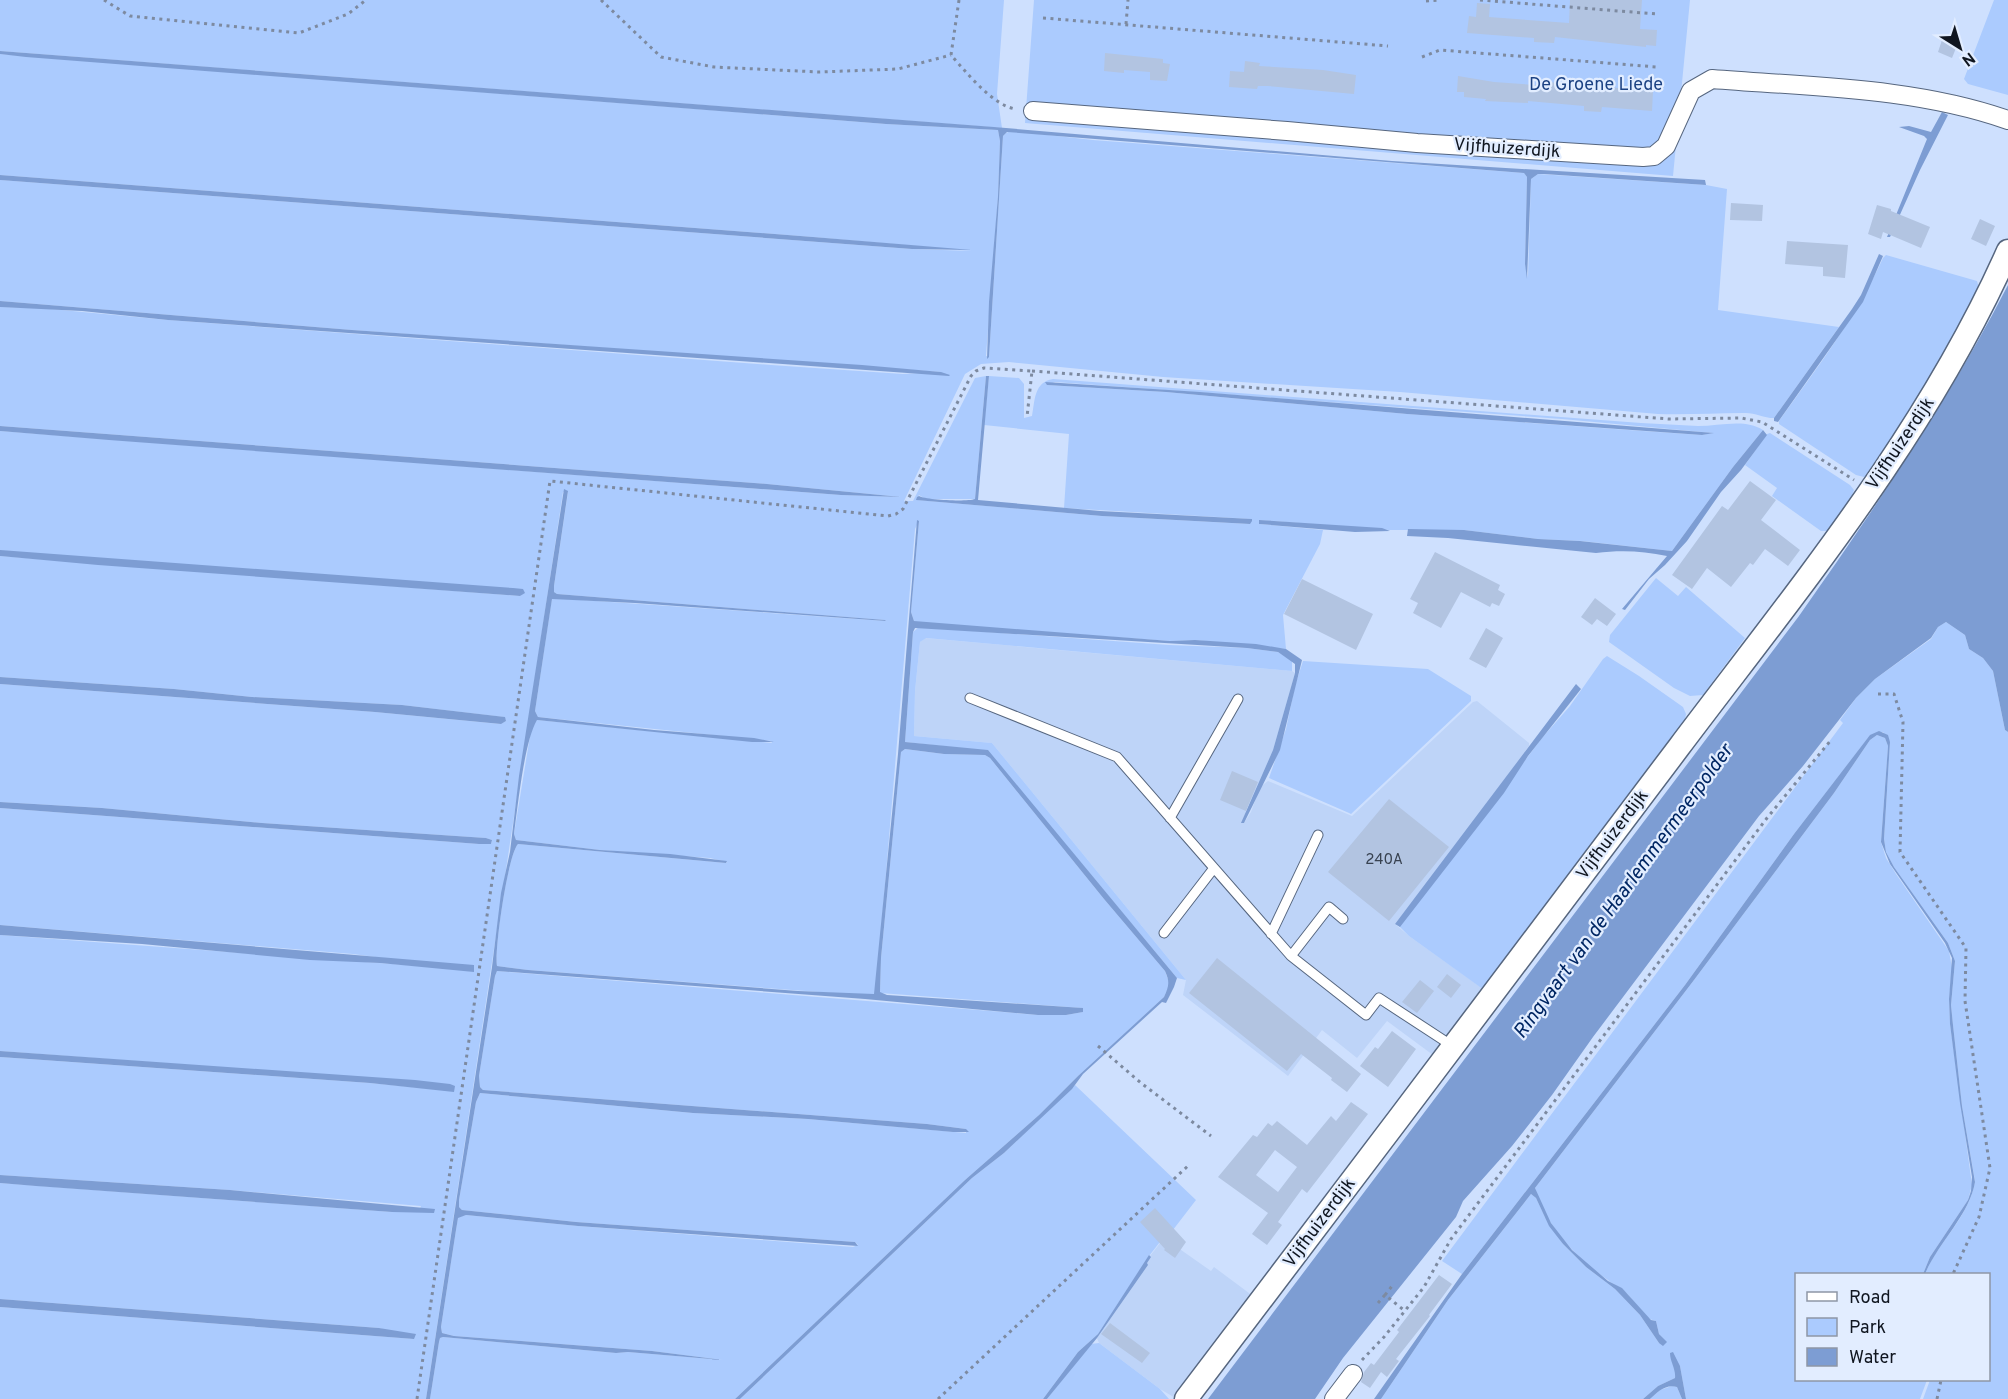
<svg xmlns="http://www.w3.org/2000/svg" width="2008" height="1399" viewBox="0 0 2008 1399" font-family="Overpass,sans-serif">
	<rect width="100%" height="100%" fill="#cee0fe"/>
	<path fill="#bed4f8" d="M925,638l367,33 3,2 -22,77 -27,61 -4,12h2l7,-11 9,-25 8,-6 84,35 121,-114 4,-1 52,42v3l-80,109 -54,69 14,12 73,52v3l-49,64 -46,-34 -30,37 -35,-28 -34,46 -105,-81 3,-15 -194,-237 -78,-7 1,-45 5,-49z
		M1164,1238l47,33 3,-4 39,29 -76,103 -17,-10 -61,-46 -2,-5 51,-73 -2,-1 4,-8z"/>
	<path fill="#abcbfe" fill-rule="evenodd" d="M0,0h1004l-7,94 5,34 -1002,-77z
		M1034,0h656l-17,176 -648,-53z
		M1994,0h14v95l-40,-11 -4,-5z
		M0,54l886,70 112,6 2,11 -2,55 -12,160 3,1 14,-221 3,-3 5,-2 82,9 431,33 3,4 -2,87 3,14 3,-99 7,-5 168,11 21,4 -9,121 121,17 -65,91c-11,0 -20,-6 -31,-5 -29,0 -56,2 -85,1l-258,-22 -237,-15 -154,-15 -28,2 -16,10 -61,127h9l62,-123 11,-2 -11,123h-50l-6,-4 -2,5 185,16 147,8 2,-5 -187,-11 5,-74 -85,-9 5,-49 30,2 5,6v34l8,-2c3,-16 2,-34 21,-37l588,44c19,1 38,2 57,3 21,0 47,-8 65,4l-30,37 -61,84 -90,-10 -44,-2 -74,-9h-75l-130,-10v4l64,6 -3,14 -37,71 3,34 -91,-9 -25,1 -251,-18 -5,-2 -3,-9 8,-91 -4,8 -36,427 -4,38 -2,2 -345,-26 -31,-4c-3,-16 11,-112 21,-122l208,19 1,-1 -17,-4 -110,-8 -84,-10 -2,-6 16,-98 4,-14 3,-2 235,23 -1,-2 -233,-24 -3,-6 17,-113 334,23 -1,-1 -328,-26 -3,-2v-6l14,-94h-5l-137,907h-426v-92l414,32 -35,-11 -379,-29v-116l392,29h27l2,-6 -191,-16 -230,-15v-118l370,26 83,8 -117,-15 -336,-25v-116l473,35 -120,-16 -353,-29v-117l479,36h12l1,-4 -6,-2 -224,-15 -160,-15 -102,-6v-118l375,28 125,12 6,-3 -2,-4 -102,-12 -150,-8 -78,-8 -174,-12v-121l520,40 2,-2 -522,-43v-120l841,64 60,2 -134,-13 -767,-58v-119l40,1 128,12 603,45 132,9 38,-2 -589,-42 -352,-29v-121l912,69 60,2 -159,-14 -813,-62zM1055,382l507,37 151,14 -11,2 -60,-4 -235,-17 -241,-22 -119,-7z
		M1886,255l91,26 2,7 -56,103 -53,83 -6,3 -8,-2 -77,-51v-3c38,-53 77,-104 104,-163z
		M1770,433l80,52 4,5 -3,9 -23,32h-7l-49,-35 5,-8 -32,-23 22,-31z
		M1656,578l22,18 8,-9 59,51 -42,57 -13,1 -16,-8 -65,-46 1,-7z
		M1946,622l19,13 4,14 14,9 10,13 12,59 3,2v667h-85l7,-19h58v-106h-63c13,-32 45,-58 50,-93l-13,-75 -9,-81 -2,-20 4,-44 -7,-18 -54,-76 -8,-15 -2,-13 6,-97 -7,-10 -15,6 -74,96 -109,151 -223,289 -20,-13 401,-538 -3,-3 16,-22 19,-19 56,-40 7,-12z
		M919,627l250,18 78,3 31,4 14,9v10l-366,-33 -6,4 -5,49 -1,45 78,7 194,237 -9,-2 -189,-227 -83,-9 8,-110z
		M1607,656l32,20 44,31 3,7 -1,5 -193,257 -10,12 -2,-1 -71,-51 -10,-10 143,-188 28,-32 33,-47z
		M1303,661l125,8 43,27v5l-120,113 -2,-1 -80,-35 17,-49 9,-43z
		M1877,735l8,3 3,8 -7,96 5,16 10,16 53,77 3,17 -3,31 1,25 22,161 -4,15 -38,57 -7,17h-127v106h131l-7,19h-234l-6,-33 -8,-4 4,8 -1,8 -17,8 -15,13h-262l67,-99 83,-106 5,4 9,19 18,27 23,23 29,22 25,26 19,28 7,-1 -7,-8 -3,-13c-15,-3 -22,-23 -33,-31 -4,-4 -11,-6 -15,-10 -32,-22 -62,-54 -73,-92l159,-208 140,-187 36,-53z
		M905,749l39,5 41,1 5,3 114,141 61,72 5,14 -6,12 -86,79 -39,39 -74,65 -230,219h-305l9,-57 1,-4 3,-1 173,16 12,-1 95,8 -71,-9 -198,-15 -12,-3 -1,-6 15,-97 2,-13 8,-2 112,11 275,21 5,-2 -3,-3 -279,-20 -114,-12 -3,-3v-7l17,-98 4,-9 213,20 115,6 158,14v-4l-39,-5 -444,-34 -3,-3 -1,-11 16,-100 2,-5 541,44h28l17,-3 -1,-4 -202,-15 1,-35 20,-206z
		M1075,1085l121,115 -30,39 -3,-1 -14,18 -51,78 -20,18 -35,47h-303l232,-221 32,-25z
		M1099,1343l61,46 9,10h-122l44,-55z
		M1672,1386l5,1 5,12h-32l10,-9z"/>
	<path fill="#7d9dd3" d="M0,51l994,76 398,34 313,19 1,5 -162,-11h-6l-7,5 -4,100 -2,-15 2,-87 -3,-4 -517,-41 -4,4 -14,221 -2,2 2,-57 9,-106 2,-55 -2,-11 -112,-6 -860,-67 -26,-3z
		M1942,112l6,3 -28,55 -30,67h-3l40,-98 -3,-3 -25,-9 10,-1 22,6z
		M0,175l813,62 159,13 -60,-1 -912,-69z
		M1879,254l4,2 -20,46 -85,120 -4,-1v-3l78,-109 9,-14z
		M2008,285v447l-3,-2 -12,-59 -10,-13 -14,-9 -4,-14 -19,-13 -8,5 -7,11 -56,41 -19,19 -53,68 -44,50 -166,221 -41,58 -40,51 -49,55 -7,16 -113,141 -28,41h-107l591,-783c75,-107 149,-214 209,-331z
		M0,301l352,29 510,35 79,7 9,3 -1,1 -781,-56 -86,-9 -82,-4z
		M986,376h3l-11,124 122,11 152,8v2l-2,3 -148,-8 -186,-16 1,-3 2,-1c7,4 48,6 56,3z
		M1045,382l155,10 514,41 -12,2 -295,-21 -241,-22 -119,-7z
		M0,426l767,58 134,13 -60,-2 -732,-55 -109,-9z
		M1763,430l4,5 -26,35 -20,22 -34,49 -22,24 -16,14 -24,31 -3,-1 45,-53c-24,-5 -46,-6 -71,-3l-148,-15 -41,-2 1,-7 56,1 74,9 42,2 92,10 61,-84z
		M564,489l4,2 -14,95v6l3,2 328,26 1,1 -251,-18 -83,-4 -17,112 3,6 116,13 100,8 20,4h-22l-215,-22c-13,22 -19,86 -23,114l2,6 84,10 70,4 57,7 -1,2 -208,-19c-10,10 -24,107 -21,122l31,4 270,21 76,3 24,-240 19,-234 2,1 -8,91 3,9 256,20 25,-1 61,4 30,5 16,11 -22,90 -36,73h-3l32,-73 22,-77v-9l-17,-12 -31,-4 -332,-20 -2,4 -8,110 83,8 189,228 -3,9 -8,16 -4,-1 -79,72 -11,15 -68,64 -32,25 -232,221h-5l230,-219 74,-65 39,-39 86,-79c5,-11 6,-15 1,-26l-61,-72 -114,-141 -5,-3 -41,-1 -39,-5 -4,3 -20,206 -1,34 7,3 196,13v4l-17,3h-28l-173,-16 -368,-28 -2,5 -16,100 1,11 3,3 444,34 39,5 3,3h-16l-145,-13 -115,-6 -213,-20 -4,9 -17,98v7l3,3 114,12 279,20 3,4 -280,-20 -112,-11 -8,3 -2,12 -15,97 1,6 12,3 198,15 71,9 -95,-8 -12,1 -173,-16 -3,1 -1,4 -9,57h-4l66,-432 9,-74 9,-41 9,-76z
		M1259,520l123,8 8,3 -35,1 -96,-8z
		M0,550l513,38 10,1 2,4 -5,3 -422,-31 -98,-9z
		M0,677l174,12 78,8 150,8 103,12 1,4 -5,3 -126,-12 -375,-28z
		M1576,684l5,5 -53,67 -24,37 -104,134 -5,-3z
		M1879,731l9,4 2,7 -6,97 2,13 8,15 54,76 7,18 -4,44 2,20 9,81 13,76c-5,32 -37,61 -50,92h-2l7,-17 38,-57 3,-9 1,-14 -12,-74 -10,-79 -1,-25 3,-41 -7,-15 -55,-79 -9,-22 7,-96 -3,-8 -8,-3 -7,5 -36,53 -140,187 -159,208 16,35 21,27 36,31 14,7 29,32 5,1 3,13 8,8 -4,4 -4,-3 -19,-28 -25,-26 -29,-22 -23,-23 -14,-18 -13,-28 -5,-4 -83,106 -67,99h-7l88,-125 223,-289 109,-151 76,-99z
		M0,802l102,6 160,15 224,15 6,2 -1,4h-12l-479,-36z
		M0,925l474,40v7l-94,-9 -70,-3 -168,-16 -142,-9z
		M0,1051l415,29 35,4 5,2 -1,6 -84,-9 -341,-24 -29,-2z
		M0,1175l230,15 205,19 -1,4 -42,-1 -356,-26 -36,-3z
		M1149,1255l2,2 -4,6 1,2 -51,73 -50,61h-4l35,-47 20,-18z
		M0,1299l379,29 37,6 -2,5 -414,-32z
		M1673,1352l7,14 6,33h-4l-5,-12c-12,-3 -19,5 -27,12h-7l15,-13 17,-8c1,-9 -5,-16 -5,-25z"/>
	<path fill="#b2c4e1" fill-rule="evenodd" d="M1570,0h72l-2,29 17,1 -1,16 -10,-1v2l-91,-10 -1,6 -20,-1v-4l-67,-5 2,-17 7,1 1,-14 13,1 -1,13 80,6z
		M1943,37l15,6 -6,15 -14,-6z
		M1105,53l58,6v4l7,1 -3,17 -17,-1v-8l-26,-2v3l-20,-2z
		M1245,61l15,2 -1,3 64,4 33,5 -2,19 -86,-8h-10l-1,3 -28,-2 1,-16 14,1z
		M1458,76l36,6 42,3 1,-4 116,10 -1,20 -50,-4 -1,5 -17,-1v-5l-56,-5v2l-43,-2 1,-2 -22,-2v-5h-7z
		M1731,203l32,2 -1,16 -32,-1z
		M1877,205l14,4v2l39,16 -9,21 -38,-16 -2,7 -13,-5z
		M1980,219l15,7 -9,20 -15,-7z
		M1787,241l61,4 -3,33 -22,-2v-9l-38,-3z
		M1750,481l26,19 -15,20 39,30 -12,16 -23,-17 -12,16 -3,-2 -19,24 -24,-19 -15,21 -20,-14 50,-69 6,4z
		M1435,552l65,33 -2,5 7,4 -6,12 -7,-3 -2,4 -29,-15 -20,36 -28,-15 5,-10 -8,-4z
		M1302,579l71,35 -17,36 -72,-36z
		M1595,598l21,16 -9,12 -10,-7 -5,6 -11,-8z
		M1486,628l17,10 -17,30 -17,-9z
		M1232,771l26,11 -12,29 -26,-11z
		M1389,799l60,48 -60,74 -61,-49z
		M1217,958l144,116 -14,18 -16,-12 1,-2 -31,-24 -14,17 -98,-78z
		M1447,974l14,11 -10,13 -14,-11z
		M1420,980l14,11 -17,22 -15,-11z
		M1392,1031l24,18 -28,38 -28,-21 15,-19 3,2z
		M1351,1102l17,12 -61,79 -5,-4 -24,33 4,3 -15,20 -15,-11 16,-21 -50,-36 35,-42 4,2 11,-14 4,3 5,-5 30,24 24,-29 5,5zM1275,1150l22,17 -19,25 -22,-17z
		M1155,1208l31,34 -11,16 -11,-8 1,-1 -25,-27z
		M1439,1275l13,9 -23,31 1,1 -34,43 3,2 -12,16 -6,-5 -11,16 -9,-6 3,-10 7,-9 3,2 25,-33 -2,-2z
		M1110,1323l40,30 -8,10 -41,-29z"/>
	<g fill="none" stroke-linecap="round" stroke-linejoin="round">
		<g stroke="#56667f" stroke-width="11">
			<path id="service" d="M970,698l147,59 174,199 75,59 13,-17 75,49
				M1170,818l68,-119
				M1164,933l50,-65
				M1271,934l47,-99
				M1291,956l38,-49 14,12"/>
		</g>
		<g stroke="#56667f" stroke-width="20">
			<path id="minor" d="M1033,111l254,20 130,12 226,14 11,-1 12,-10 25,-55 21,-12c98,8 202,8 296,41
				M1334,1399l19,-25"/>
		</g>
		<g stroke="#56667f" stroke-width="25">
			<path id="tertiary" d="M1186,1399c165,-217 329,-434 493,-652 119,-158 248,-313 329,-496"/>
		</g>
		<path stroke="#7d8aa0" stroke-width="3" stroke-dasharray="3 4.5" stroke-linecap="butt" d="M104,0l26,16 169,17 49,-19 18,-14
			M601,0l60,57 53,10 105,5 79,-3 53,-14
			M959,0l-8,55c15,17 42,51 65,54
			M1480,0l177,14
			M1426,1l13,-1
			M1043,18l345,28
			M1126,24l2,-24
			M1422,57l18,-7 217,17
			M1032,371l637,48 72,-1 21,4 92,58
			M1878,694h16l9,28 -3,130 66,96 -1,53 25,167 -11,49 -26,57
			M1098,1046l43,37 70,53
			M1385,1295l7,-9
			M1378,1303l7,-8 20,16
			M1362,1360l22,-23 40,-50 27,-48 316,-421 64,-78
			M417,1399l133,-918 338,35 8,-2 7,-5 68,-133 5,-5 8,-3 48,3 -5,46
			M938,1399l252,-235
			M1937,1399l4,-19"/>
		<use href="#service" stroke="#fff" stroke-width="9"/>
		<use href="#minor" stroke="#fff" stroke-width="18"/>
		<use href="#tertiary" stroke="#fff" stroke-width="22"/>
	</g>
	<g text-anchor="middle" dominant-baseline="central" stroke-width="4.5" stroke-linejoin="round" paint-order="stroke">
		<g font-size="15" fill="#384250">
			<text x="1384" y="860">240A</text>
		</g>
		<g font-size="18" fill="#1c4283" stroke="#e2edff">
			<text x="1596" y="85">De Groene Liede</text>
		</g>
		<g font-size="18" fill="#101620" stroke="#e2edff">
			<text transform="translate(1507 149) rotate(4)">Vijfhuizerdijk</text>
			<text transform="translate(1901 444) rotate(-56)">Vijfhuizerdijk</text>
			<text transform="translate(1613 835) rotate(-53)">Vijfhuizerdijk</text>
			<text transform="translate(1320 1223) rotate(-53)">Vijfhuizerdijk</text>
		</g>
		<g font-size="20" font-style="italic" fill="#002663" stroke="#e2edff">
			<text transform="translate(1624 892) rotate(-54)">Ringvaart van de Haarlemmermeerpolder</text>
		</g>
	</g>
	<rect x="1795" y="1273" width="195" height="108" fill="#e2edff" stroke="#8e97a6" stroke-width="1.5"/>
	<rect x="1807" y="1292" width="30" height="9" fill="#ffffff" stroke="#8e97a6" stroke-width="1.5"/>
	<text x="1849" y="1303" font-size="18" fill="#101620">Road</text>
	<rect x="1807" y="1318" width="30" height="18" fill="#abcbfe" stroke="#8e97a6" stroke-width="1.5"/>
	<text x="1849" y="1333" font-size="18" fill="#101620">Park</text>
	<rect x="1807" y="1348" width="30" height="18" fill="#7d9dd3" stroke="#8e97a6" stroke-width="1.5"/>
	<text x="1849" y="1363" font-size="18" fill="#101620">Water</text>
	<g transform="translate(1960 48) rotate(143)" stroke="#e2edff" stroke-width="4.5" paint-order="stroke">
	<path d="M0-4.5L10 22L0 15L-10 22Z" fill="#101620"/>
	<text y="-9" font-size="16" font-weight="bold" text-anchor="middle" fill="#101620">N</text>
	</g>
</svg>
